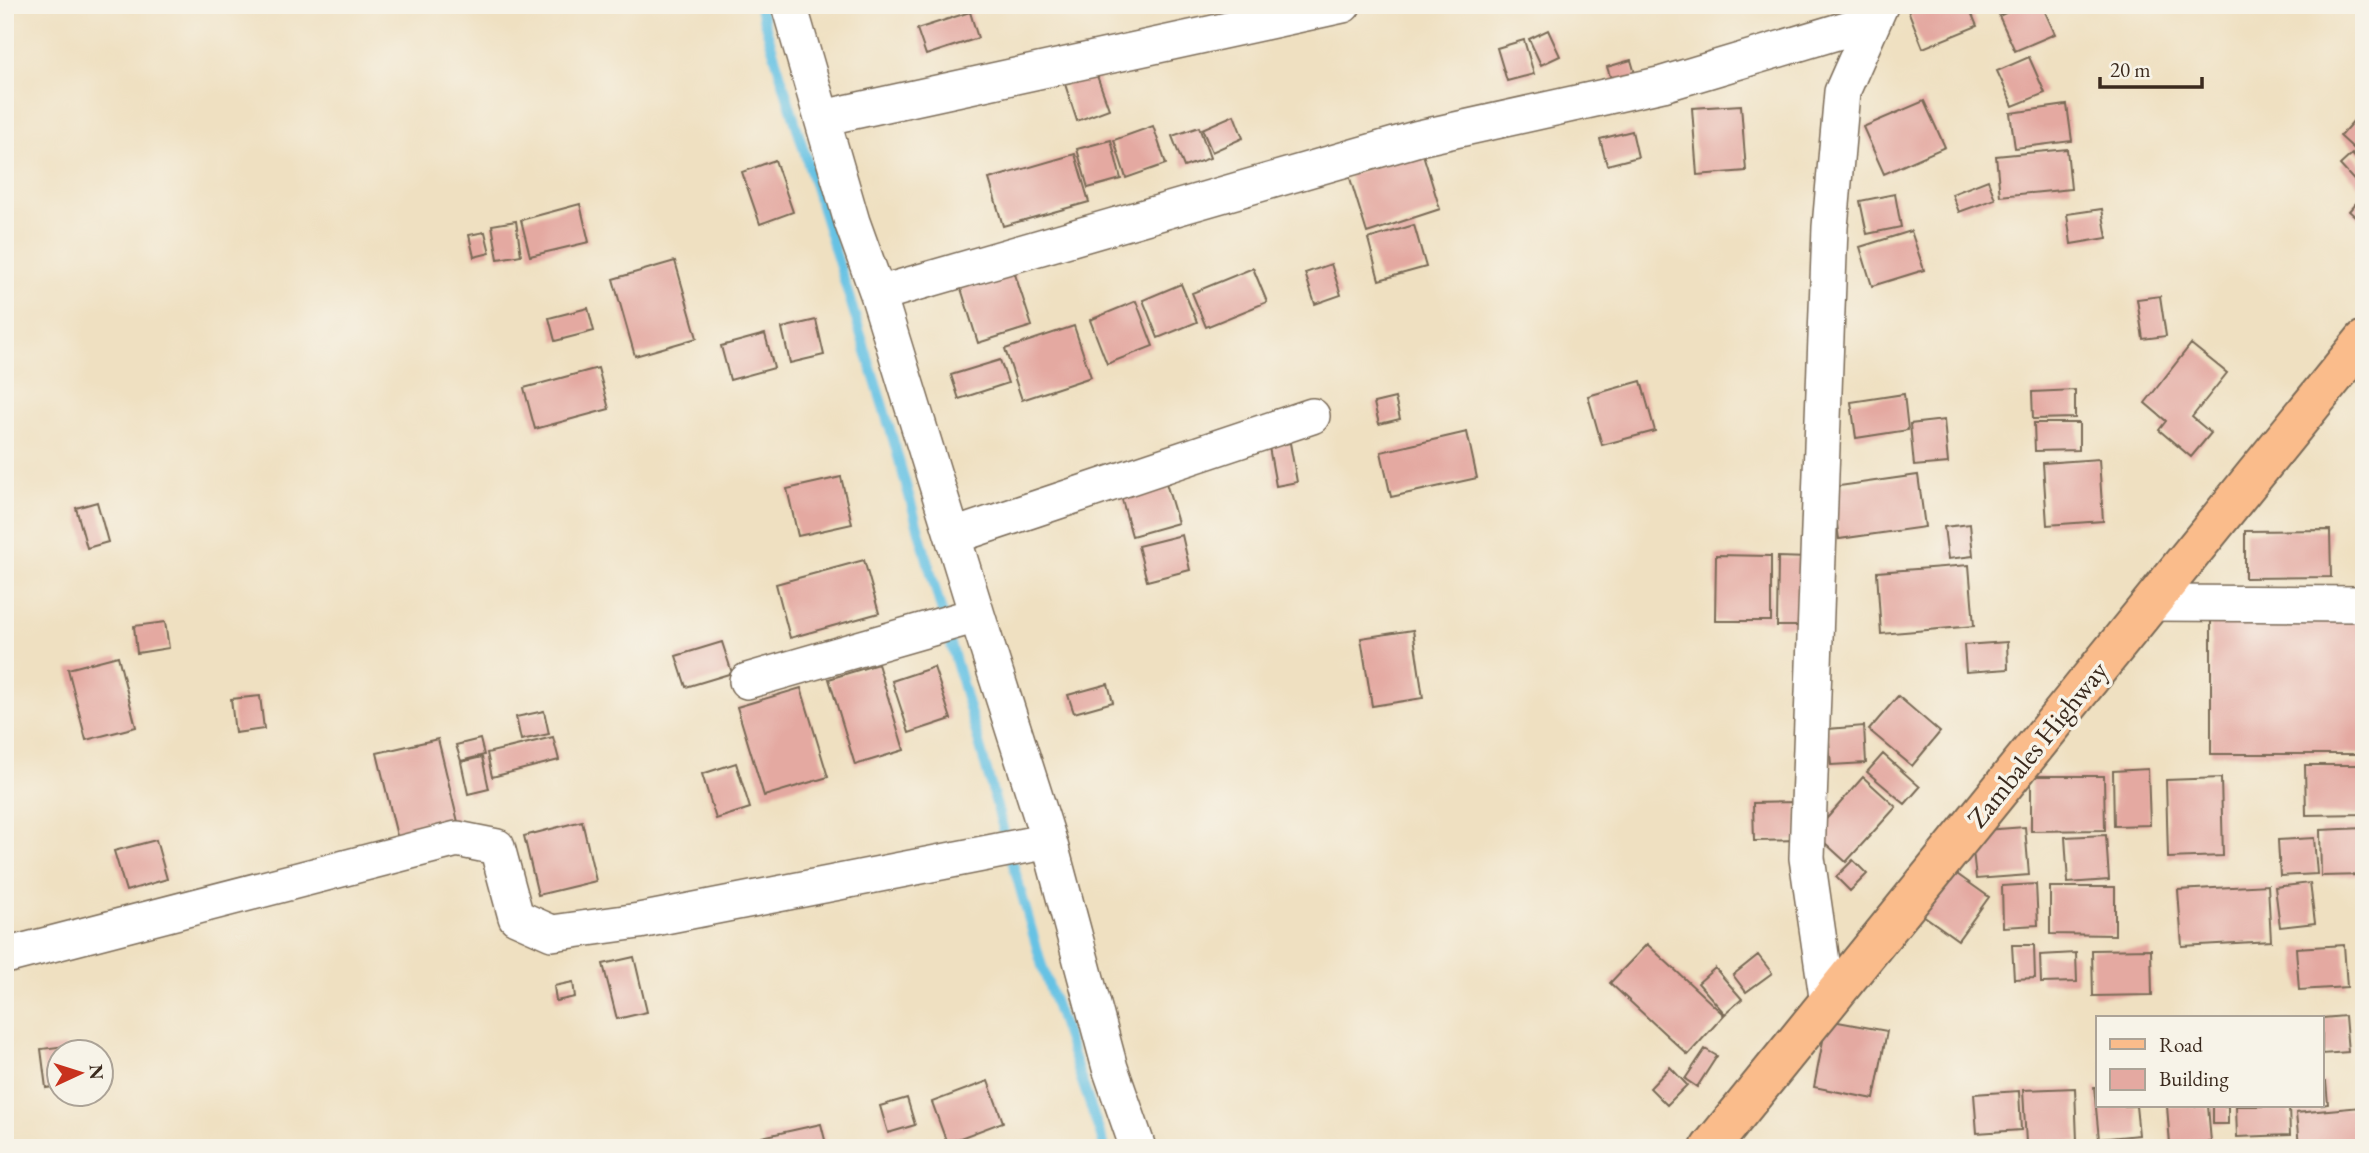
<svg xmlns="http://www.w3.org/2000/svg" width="2369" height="1153" viewBox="0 0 2369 1153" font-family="'EB Garamond',serif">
	<rect width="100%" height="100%" fill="#f7f3e8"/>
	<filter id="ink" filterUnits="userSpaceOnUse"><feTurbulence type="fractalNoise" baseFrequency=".0143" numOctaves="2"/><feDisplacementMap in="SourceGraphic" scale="14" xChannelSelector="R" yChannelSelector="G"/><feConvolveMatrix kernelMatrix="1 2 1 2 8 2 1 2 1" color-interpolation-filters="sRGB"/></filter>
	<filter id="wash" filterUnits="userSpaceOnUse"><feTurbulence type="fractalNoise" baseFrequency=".00686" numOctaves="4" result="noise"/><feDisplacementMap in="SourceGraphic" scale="28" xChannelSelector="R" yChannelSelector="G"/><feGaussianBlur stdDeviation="1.57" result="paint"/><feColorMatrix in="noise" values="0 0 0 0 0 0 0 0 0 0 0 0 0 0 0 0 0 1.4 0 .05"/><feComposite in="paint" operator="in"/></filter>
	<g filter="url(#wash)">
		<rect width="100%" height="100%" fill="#efe0c1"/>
		<path fill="#f7d0ca" d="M1751,1141l80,7h-86z"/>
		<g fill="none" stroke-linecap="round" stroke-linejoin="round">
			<path stroke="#66c2e4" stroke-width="10" d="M759,5l134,434 149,527 63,182"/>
		</g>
		<g id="blocks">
			<path fill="#e4a9a1" d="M1906,5h62l9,21 -54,22z
				M2023,5h19l13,29 -40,17 -16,-35z
				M970,12l8,26 -52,17 -9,-26z
				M1548,30l12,26 -19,9 -12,-26z
				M1524,40l10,34 -27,7 -10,-33z
				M2029,57l16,36 -32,13 -16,-35z
				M1631,60l7,24 -23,7 -8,-24z
				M1096,73l13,36 -32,12 -12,-37z
				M1924,101l21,46 -61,27 -21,-47z
				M1741,105l5,66 -49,4 -5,-67z
				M2067,105l5,36 -57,7 -5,-35z
				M2364,109v49l-24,-22z
				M1234,115l9,23 -31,14 -10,-23z
				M1153,126l13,38 -40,14 -12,-38z
				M1199,127l11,31 -26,9 -12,-31z
				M1632,131l6,26 -31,8 -7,-26z
				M1111,140l10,39 -33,9 -11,-39z
				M2067,149l4,40 -71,7 -4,-40z
				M1422,151l18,58 -73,24 -18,-58z
				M1075,154l14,48 -86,24 -14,-47z
				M2352,154l12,14v14l-5,4 -19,-21z
				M775,160l18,52 -33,12 -18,-52z
				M1988,180l7,19 -36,13 -7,-18z
				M1895,194l6,33 -34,7 -7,-33z
				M2364,194v30l-15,-13z
				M580,204l9,38 -59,14 -9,-36z
				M2102,209l5,29 -36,6 -4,-30z
				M516,221l5,34 -23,4 -6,-34z
				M1414,225l12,42 -47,13 -11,-41z
				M1911,231l13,39 -52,16 -12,-39z
				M485,232l5,21 -16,4 -5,-22z
				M675,261l22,77 -62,18 -22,-77z
				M1331,264l10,31 -26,9 -10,-31z
				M1012,265l20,61 -54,17 -19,-61z
				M1253,268l14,34 -61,25 -14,-34z
				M1181,284l16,38 -39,16 -15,-38z
				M2160,296l6,40 -23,3 -6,-40z
				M1136,301l17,45 -46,18 -17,-44z
				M588,308l6,23 -39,10 -6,-23z
				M816,320l8,35 -34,8 -8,-35z
				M1074,326l17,51 -69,23 -17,-51z
				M765,334l9,34 -44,12 -9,-34z
				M2191,344l36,29 -35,44 19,16 -20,24 -32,-27 7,-9 -21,-18z
				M1000,360l8,23 -49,16 -8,-24z
				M598,368l11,41 -74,20 -11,-41z
				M1641,381l14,50 -53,14 -14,-49z
				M2075,390v28l-42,1 -1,-27z
				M1904,394l4,36 -52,8 -5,-36z
				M1395,398l5,21 -21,5 -5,-21z
				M1944,420l4,43 -34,3 -4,-42z
				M2034,423h45v27l-44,1z
				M1467,432l10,46 -86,19 -10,-45z
				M1290,443l7,39 -21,4 -7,-39z
				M2099,459l4,62 -56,4 -4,-62z
				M1918,475l7,52 -86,12 -7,-52z
				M841,477l11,47 -54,12 -11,-47z
				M1166,483l12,40 -46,13 -11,-40z
				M97,502l11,40 -21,6 -11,-40z
				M1970,524l3,32 -25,3 -4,-32z
				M2330,530l1,47 -86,1v-47z
				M1182,535l8,35 -43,11 -9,-35z
				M1716,555l55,1v65h-56z
				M1778,557l31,1 -1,68h-31z
				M864,560l15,53 -89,25 -14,-54z
				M1969,565l5,61 -93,8 -4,-62z
				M2211,610h153v144h-153z
				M165,622l4,26 -32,5 -3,-27z
				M1413,630l10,68 -51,8 -11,-68z
				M722,642l10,31 -46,14 -10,-31z
				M2007,642l1,27 -42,3 -2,-27z
				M118,656l18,71 -50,13 -18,-71z
				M878,664l26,86 -49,15 -26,-86z
				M934,667l17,52 -42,14 -17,-52z
				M1108,684l5,18 -39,11 -6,-18z
				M801,688l27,89 -64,19 -27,-89z
				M260,696l4,33 -29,4 -4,-34z
				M1898,696l42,36 -28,34 -43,-36z
				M544,711l5,23 -28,6 -5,-23z
				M1864,726l2,37 -35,2 -3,-36z
				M553,737l6,23 -67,17 -5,-24z
				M438,739l21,87 -61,14 -21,-87z
				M480,739l4,16 -23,6 -5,-16z
				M1883,754l37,33 -15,17 -38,-32z
				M482,757l7,32 -21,5 -7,-32z
				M736,763l14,45 -34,11 -14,-45z
				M2305,765h58l1,49 -58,1z
				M2148,769l2,56 -36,1 -1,-55z
				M2031,776h73l1,54 -74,1z
				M1863,777l33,30 -50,55 -32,-29z
				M2221,778l2,78 -55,2 -2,-78z
				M1797,802v38l-43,1 -1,-38z
				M582,821l14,60 -58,14 -14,-59z
				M2025,827l4,48 -53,4 -5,-48z
				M2364,828v47l-43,1 -1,-46z
				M2106,835l3,45 -41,3 -3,-46z
				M2314,838l3,36 -37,2 -2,-36z
				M156,840l11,39 -41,12 -12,-40z
				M1853,860l14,14 -17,17 -14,-14z
				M1954,872l35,25 -31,43 -35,-25z
				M2310,883l5,40 -35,4 -5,-40z
				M2036,884l2,41 -35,2 -1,-41z
				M2268,885l3,56 -89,5 -4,-56z
				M2050,887h65v48l-65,-1z
				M1647,944l77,71 -36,40 -78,-72z
				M2012,945h22l1,33 -21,1z
				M2344,945l3,42 -48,3 -3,-42z
				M2151,949l1,46 -59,1 -1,-46z
				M2076,953l1,29 -36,1 -1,-28z
				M1758,955l14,18 -26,19 -13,-17z
				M634,957l13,55 -30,7 -14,-55z
				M1715,968l27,31 -17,15 -27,-31z
				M573,982l2,15 -19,4 -2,-15z
				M2345,1016l3,36 -26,2v-36z
				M1827,1020l60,11 -13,68 -60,-12z
				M2360,1025h4v27h-2z
				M66,1046l1,6h-7v34l-14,2 -5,-39z
				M1705,1049l12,7 -20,31 -12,-8z
				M1670,1067l17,18 -20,20 -17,-17z
				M988,1081l15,41 -56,21 -15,-41z
				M2322,1082h4l2,22 -6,1z
				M2094,1087h4v19h38l3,29 -40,4z
				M2075,1088l2,53 -51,2 -3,-53z
				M2019,1091l2,39 -44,3 -3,-39z
				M907,1098l8,27 -27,8 -8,-27z
				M2167,1106h41l3,36 -41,2z
				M2213,1106h15v18h-15z
				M2236,1106h53l1,29 -53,2z
				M2361,1107l3,33 -65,7 -3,-34z
				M821,1124l6,24h-62l-3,-11z"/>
		</g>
	</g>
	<g filter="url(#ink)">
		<use href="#blocks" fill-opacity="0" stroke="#7a6a57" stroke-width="2"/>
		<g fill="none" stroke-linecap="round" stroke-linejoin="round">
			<g stroke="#7a6a57" stroke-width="38">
				<path id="street" d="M789,5l63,217 26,72 99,321 72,226 61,227 28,80
					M822,118l521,-113
					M878,294l541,-156 244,-54 210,-63
					M954,536l358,-120
					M2151,603l213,1
					M747,681l230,-66
					M5,956l452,-117 40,8 19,70 36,16 87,-12 410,-80
					M1828,1004l-21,-146 23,-631 12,-135 38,-86"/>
			</g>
			<g stroke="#7a6a57" stroke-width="42">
				<path id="primary" d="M1710,1148l654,-808"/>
			</g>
			<use href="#street" stroke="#fff" stroke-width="35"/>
			<use href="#primary" stroke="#fabc8b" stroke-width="38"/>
		</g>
	</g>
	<g text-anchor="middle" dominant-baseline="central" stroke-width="7" stroke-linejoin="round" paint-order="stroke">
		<g font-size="28" fill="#3b2a1e" stroke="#f7f3e8">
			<text transform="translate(2037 744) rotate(-51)">Zambales Highway</text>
		</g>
	</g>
	<rect width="2369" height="1153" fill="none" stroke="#f7f3e8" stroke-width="28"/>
	<rect x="2096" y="1016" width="228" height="91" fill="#f7f3e8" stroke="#aca397" stroke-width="2"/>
	<rect x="2110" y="1039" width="35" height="10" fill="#fabc8b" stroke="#aca397" stroke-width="2"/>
	<text x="2159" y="1052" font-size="21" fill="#3b2a1e">Road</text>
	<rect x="2110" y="1069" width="35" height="21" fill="#e4a9a1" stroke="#aca397" stroke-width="2"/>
	<text x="2159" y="1086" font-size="21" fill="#3b2a1e">Building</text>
	<g transform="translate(80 1073) rotate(86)"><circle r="33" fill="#f7f3e8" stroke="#aca397" stroke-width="2"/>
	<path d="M0-5L12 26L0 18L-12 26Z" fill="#c8321e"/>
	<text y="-10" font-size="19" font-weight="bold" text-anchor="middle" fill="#3b2a1e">N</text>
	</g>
	<path d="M2100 77v10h102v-10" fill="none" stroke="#3b2a1e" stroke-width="3.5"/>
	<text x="2110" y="77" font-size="21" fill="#3b2a1e" stroke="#f7f3e8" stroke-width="5" paint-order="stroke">20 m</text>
</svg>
